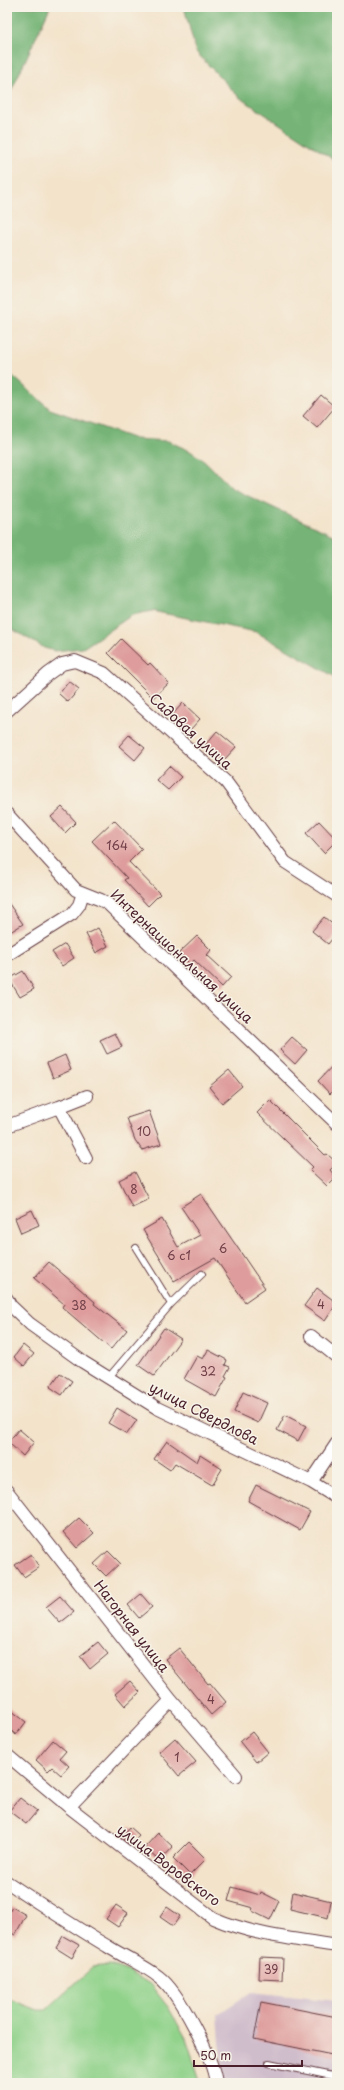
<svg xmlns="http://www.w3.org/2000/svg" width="344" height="2090" viewBox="0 0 344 2090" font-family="'Playpen Sans',sans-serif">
	<rect width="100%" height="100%" fill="#f7f3e8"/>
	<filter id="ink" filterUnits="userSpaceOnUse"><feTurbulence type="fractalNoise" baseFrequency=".025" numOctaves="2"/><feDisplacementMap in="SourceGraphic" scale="8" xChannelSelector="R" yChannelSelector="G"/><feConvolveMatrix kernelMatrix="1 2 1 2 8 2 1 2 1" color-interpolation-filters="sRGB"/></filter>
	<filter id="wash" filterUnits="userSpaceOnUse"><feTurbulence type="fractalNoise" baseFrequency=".012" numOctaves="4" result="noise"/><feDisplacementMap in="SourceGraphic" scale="16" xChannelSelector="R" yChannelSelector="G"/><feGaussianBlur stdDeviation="0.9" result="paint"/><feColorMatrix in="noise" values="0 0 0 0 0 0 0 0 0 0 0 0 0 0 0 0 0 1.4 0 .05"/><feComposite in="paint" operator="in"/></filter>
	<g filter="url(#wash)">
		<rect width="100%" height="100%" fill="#f3e3cb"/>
		<path fill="#d0bdcc" d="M251,1992l86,9v82h-114l-5,-69z"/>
		<path fill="#90d28a" stroke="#6d785a" d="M110,1965l20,7 20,12 18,23 18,31 15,45h-194v-85l31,12h8l47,-43z"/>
		<path fill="#74b476" stroke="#5f6a50" d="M7,7h43l-43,93z
			M184,7h153v155l-98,-65 -43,-45z
			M7,371l43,38 85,30 33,2 22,10 15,10 28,28 104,48v141l-81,-46 -104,-21 -20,4 -49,33 -28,3 -11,-3 -37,-22z"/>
		<g id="blocks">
			<path fill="#de9d9c" d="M321,395l14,12 -18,21 -14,-12z
				M121,639l27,26 2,-2 19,20 -16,15 -45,-45z
				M69,681l10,8 -11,13 -9,-8z
				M183,703l17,16 -11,12 -17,-16z
				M217,731l19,16 -12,13 -19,-15z
				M129,735l16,13 -10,12 -16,-14z
				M169,766l12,11 -13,13 -12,-10z
				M62,807l14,15 -11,11 -14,-16z
				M114,820l28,29 -13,13 31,32 -12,12 -24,-26 3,-2 -35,-37z
				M319,821l18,19 -13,13 -18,-20z
				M7,901l16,23 -16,10z
				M324,917l13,11v5l-9,11 -16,-13z
				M98,928l10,18 -12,7 -10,-19z
				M197,936l14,14 -4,5 24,22 -9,10 -28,-27 -4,4 -11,-11z
				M65,944l9,14 -12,8 -10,-14z
				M23,971l11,18 -14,8 -11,-18z
				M115,1033l7,14 -15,7 -7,-14z
				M292,1037l15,13 -12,14 -15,-14z
				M65,1055l6,15 -18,8 -6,-15z
				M337,1061v26l-7,7 -12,-13z
				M229,1070l13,16 -20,17 -13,-16z
				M270,1100l55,55 2,-1 10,9 -7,7 6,7 -9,9 -17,-16 3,-3 -56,-54z
				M149,1111l12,33 -19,6 -7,-10 -8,-22z
				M135,1172l14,27 -17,8 -13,-27z
				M201,1194l64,94 -20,14 -30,-44 -41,23 -31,-51 19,-11 16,28 22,-12 -19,-28z
				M32,1210l7,15 -18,8 -6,-15z
				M49,1262l46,40 -1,2 33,26 -16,19 -49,-42 2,-3 -30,-26z
				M317,1288l20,15 -12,18 -21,-15z
				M164,1328l17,11 -27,37 -16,-11z
				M23,1345l11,9 -10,12 -10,-9z
				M208,1350l19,10 -2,5 5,2 -5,9 2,1 -11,20 -32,-18 13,-23 6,3z
				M60,1373l12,8 -10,14 -12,-8z
				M243,1392l24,11 -9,20 -24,-11z
				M117,1408l20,12 -10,14 -19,-11z
				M285,1415l21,11 -8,15 -21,-11z
				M19,1429l15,13 -11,14 -15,-14z
				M167,1441l30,21 3,-7 22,14 -10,16 -37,-22 -5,7 -16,-11z
				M256,1485l54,27 -10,18 -52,-29z
				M79,1518l15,15 -17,15 -14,-16z
				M108,1551l12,12 -14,13 -12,-12z
				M31,1554l8,13 -15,10 -9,-12z
				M141,1594l11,13 -13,11 -11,-13z
				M60,1596l14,16 -14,11 -14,-16z
				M98,1642l10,12 -18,15 -10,-13z
				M179,1648l29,36 2,-1 16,19 -15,13 -46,-56z
				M130,1681l10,11 -15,14 -10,-12z
				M7,1707l19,15 -10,13 -9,-8z
				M252,1732l16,20 -12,10 -16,-20z
				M175,1738l21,24 -17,14 -20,-24z
				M53,1740l13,11 -6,7 9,8 -8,9 -9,-8 -4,4 -12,-11z
				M20,1798l17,13 -11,13 -17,-13z
				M130,1827l9,8 -9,10 -9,-8z
				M158,1833l15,14 -13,14 -15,-14z
				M189,1842l17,17 -16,16 -17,-17z
				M232,1887l28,8 1,-3 18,9 -9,19 -18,-9 1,-3 -25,-7z
				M293,1892l38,9 -3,17 -38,-9z
				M116,1905l12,8 -10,14 -12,-8z
				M12,1907l14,8 -11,20 -8,-5v-14z
				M167,1907l13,9 -7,10 -13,-9z
				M63,1936l16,9 -7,13 -16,-10z
				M260,1957l23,1 -1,22 -23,-1z
				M261,2002l76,15v39l-83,-17z"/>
		</g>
	</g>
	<g filter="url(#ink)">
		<use href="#blocks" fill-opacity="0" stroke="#633c43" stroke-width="1"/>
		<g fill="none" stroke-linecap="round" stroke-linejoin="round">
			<g stroke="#633c43" stroke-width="8">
				<path id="service" d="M136,1248l35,56
					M109,1377l62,-73 31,-30
					M269,2063l68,14"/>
			</g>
			<g stroke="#633c43" stroke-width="14">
				<path id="minor" d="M7,711l41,-37 14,-10 13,-3 29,12 122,109 59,80 52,34
					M7,814l69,76 25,10 7,4 229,220
					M7,955l65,-41 7,-9 4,-12
					M59,1107l28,-11
					M7,1126l52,-19 27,51
					M7,1299l3,6 20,19 53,38 74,46 154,74 26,16
					M311,1336l26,21
					M311,1482l26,-39
					M7,1491l164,209 65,76
					M7,1755l62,52 144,111c39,17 82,21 124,28
					M69,1807l102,-107
					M7,1882c33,22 66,44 100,64 17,11 37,19 52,31 20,15 54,81 57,106"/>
			</g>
			<use href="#service" stroke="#fff" stroke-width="6"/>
			<use href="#minor" stroke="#fff" stroke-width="12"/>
		</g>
	</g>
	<g text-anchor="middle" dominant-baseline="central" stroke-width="3" stroke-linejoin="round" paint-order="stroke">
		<g font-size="12" fill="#6f3e47">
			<text x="117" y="845">164</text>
			<text x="144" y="1131">10</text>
			<text x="134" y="1189">8</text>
			<text x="223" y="1248">6</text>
			<text x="179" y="1255">6 с1</text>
			<text x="321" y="1304">4</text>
			<text x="79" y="1305">38</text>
			<text x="208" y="1371">32</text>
			<text x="211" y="1699">4</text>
			<text x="177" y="1757">1</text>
			<text x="271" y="1969">39</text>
		</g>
		<g font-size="14" fill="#4a1f2b" stroke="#f7f3e8">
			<text transform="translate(191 731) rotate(42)">Садовая улица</text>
			<text transform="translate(182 956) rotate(43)">Интернациональная улица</text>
			<text transform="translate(204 1413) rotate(27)">улица Свердлова</text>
			<text transform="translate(132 1626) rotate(52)">Нагорная улица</text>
			<text transform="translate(169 1865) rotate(37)">улица Воровского</text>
		</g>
	</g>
	<rect width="344" height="2090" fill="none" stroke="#f7f3e8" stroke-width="24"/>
	<path d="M194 2060v6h108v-6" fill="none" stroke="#4a1f2b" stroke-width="2"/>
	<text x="200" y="2060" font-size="12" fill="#4a1f2b" stroke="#f7f3e8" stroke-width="3" paint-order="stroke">50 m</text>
</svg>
